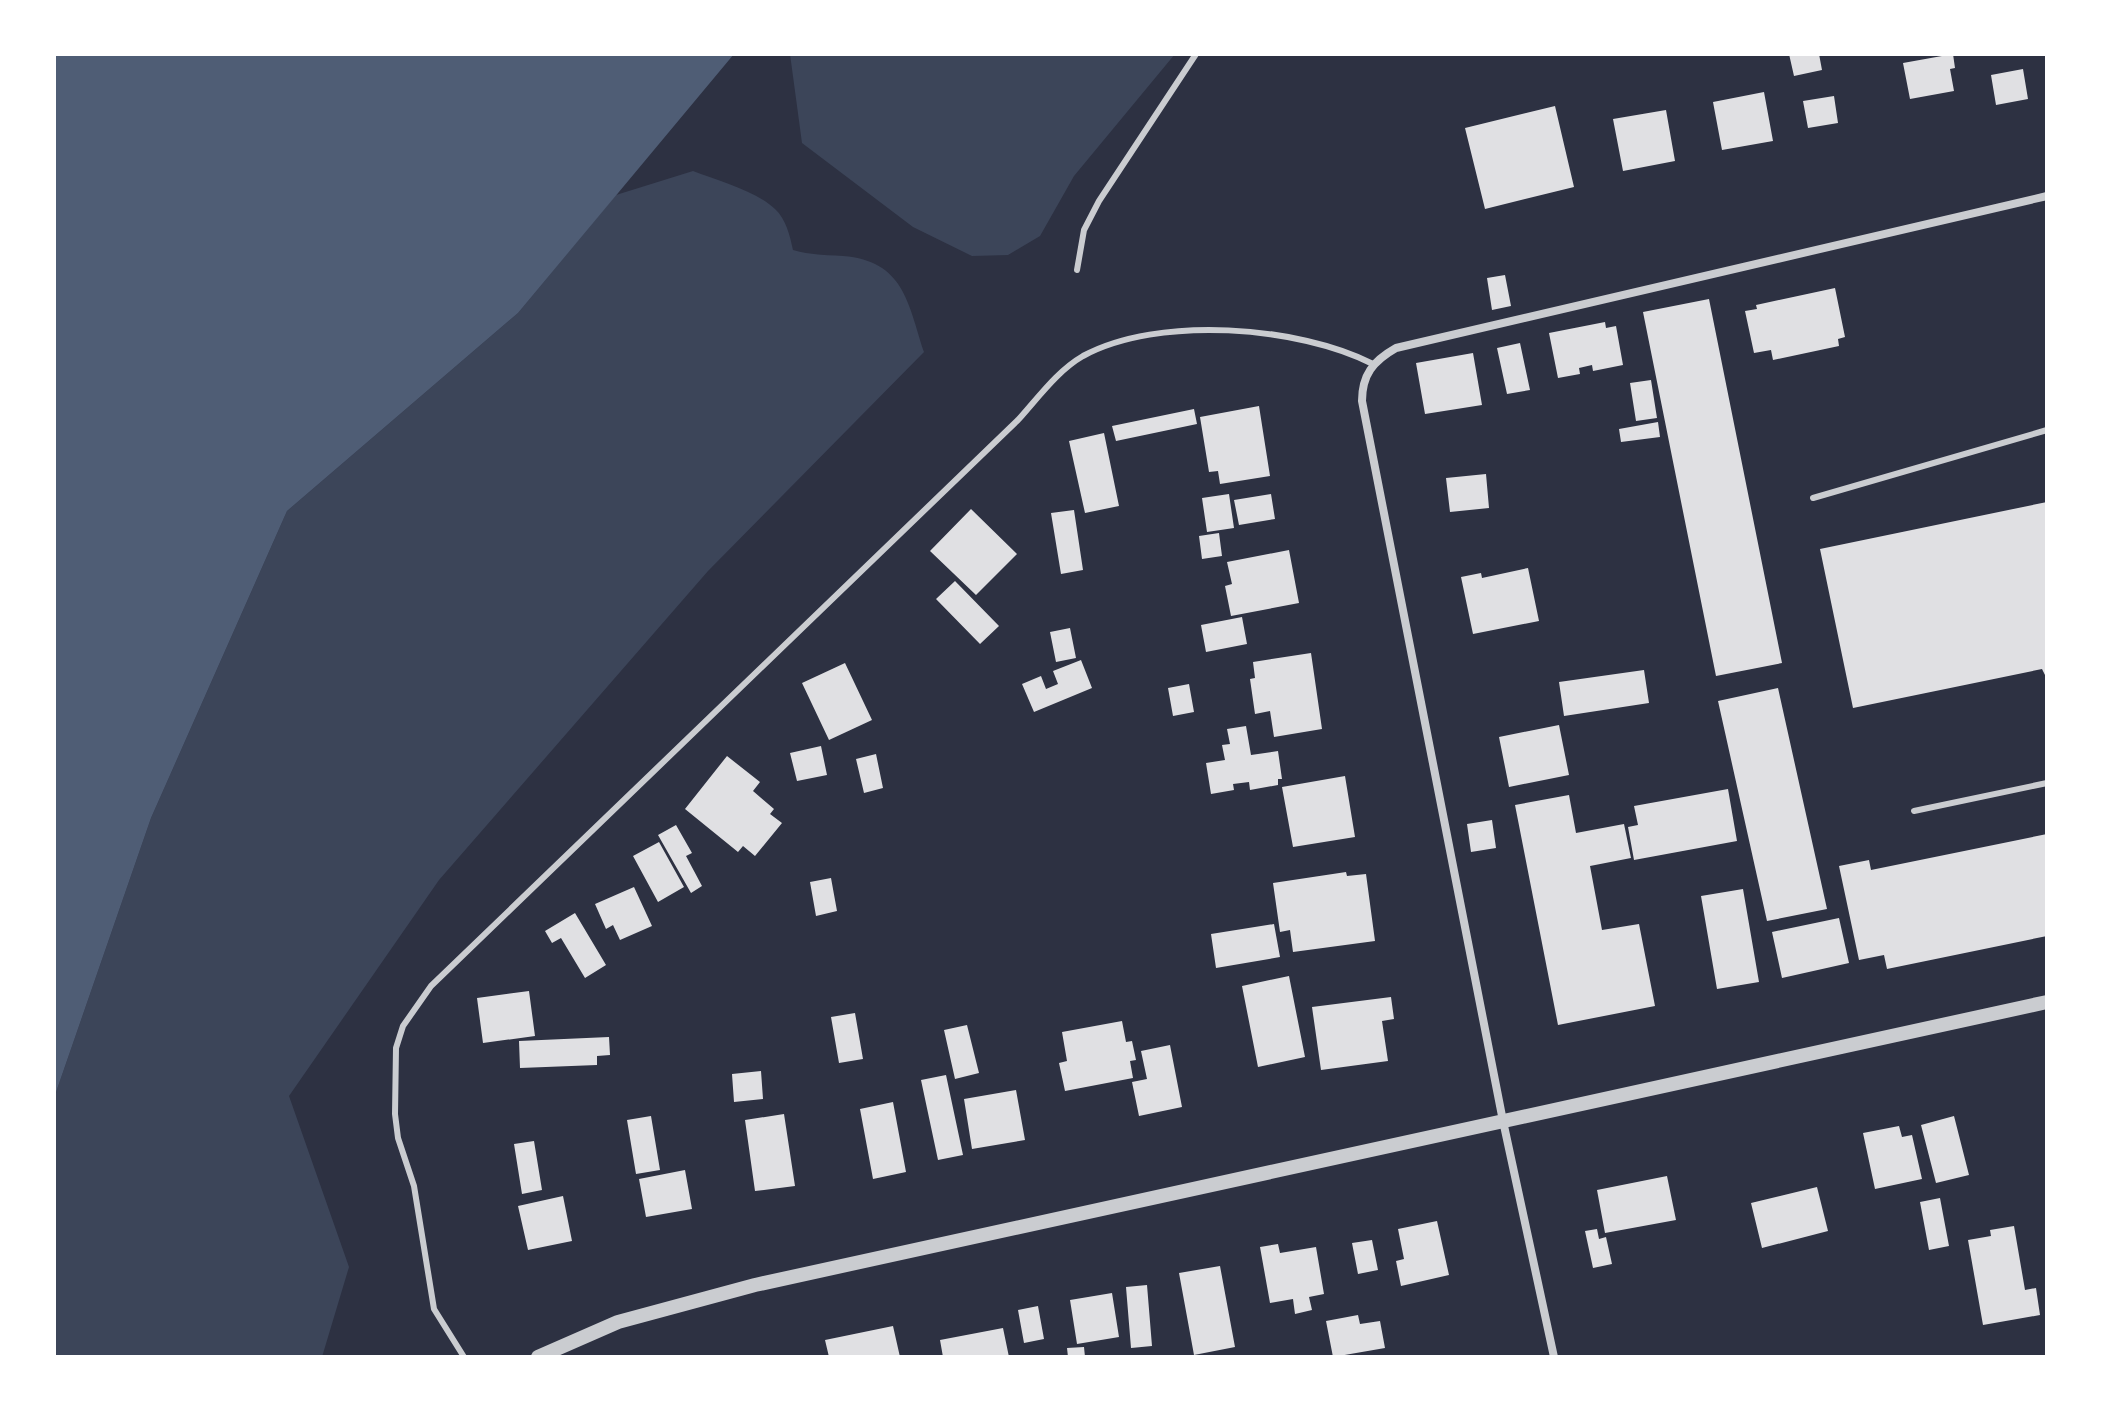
<svg xmlns="http://www.w3.org/2000/svg" width="2101" height="1411" viewBox="0 0 2101 1411" font-family="'PT Sans',sans-serif">
	<rect width="100%" height="100%" fill="#2d3142"/>
	<path fill="#3c4559" d="M790,54h385l-101,122 -34,60 -32,19 -36,1 -59,-29 -111,-84z
		M693,171c24,9 63,20 82,38 11,10 15,27 18,41 18,5 32,5 50,6 61,5 65,47 81,96l-216,219 -269,309 -150,216 60,171 -27,90h-268v-259l97,-280 136,-307 231,-198 98,-118z"/>
	<path fill="#4f5d75" d="M54,54h680l-216,259 -231,198 -136,307 -97,280z"/>
	<path fill="#e0e0e3" d="M1789,54h30l3,16 -28,6z
		M1953,54l2,14 -5,1 4,22 -44,8 -7,-36z
		M2023,69l5,30 -32,6 -5,-30z
		M1764,92l9,49 -51,9 -9,-48z
		M1834,96l4,27 -30,5 -5,-27z
		M1555,106l19,81 -89,22 -20,-81z
		M1666,110l9,51 -52,10 -10,-52z
		M1505,275l6,31 -19,4 -5,-32z
		M1835,288l10,49 -7,2 1,7 -66,14 -2,-10 -17,3 -9,-42 12,-2 -1,-4z
		M1709,299l73,364 -66,13 -73,-364z
		M1605,322l1,6 10,-2 7,39 -30,6 -1,-6 -13,3 1,6 -22,4 -9,-45z
		M1520,343l10,47 -23,4 -10,-46z
		M1473,353l9,52 -57,9 -9,-51z
		M1651,380l6,38 -21,3 -6,-38z
		M1259,406l11,70 -50,8 -2,-13 -9,1 -9,-55z
		M1194,409l3,15 -81,17 -4,-15z
		M1658,422l2,15 -39,5 -2,-13z
		M1104,433l15,73 -34,7 -16,-72z
		M1486,474l3,34 -39,4 -4,-34z
		M1229,494l5,34 -27,4 -5,-34z
		M1271,494l4,25 -36,6 -5,-25z
		M2047,502v177l-5,-10 -189,39 -33,-159z
		M971,509l46,45 -41,41 -46,-44z
		M1074,510l9,60 -22,4 -10,-61z
		M1219,533l3,23 -20,3 -3,-23z
		M1289,550l10,53 -68,13 -6,-30 7,-2 -5,-22z
		M1528,568l11,53 -66,13 -12,-57 20,-4 1,5z
		M955,581l44,45 -19,18 -44,-45z
		M1242,617l5,27 -41,8 -5,-27z
		M1070,628l6,30 -20,4 -6,-30z
		M1311,653l11,76 -48,8 -4,-26 -15,3 -5,-35 5,-1 -2,-16z
		M1081,660l11,28 -58,24 -12,-28 19,-8 5,13 12,-5 -5,-13z
		M845,663l27,57 -43,20 -27,-57z
		M1644,670l5,33 -85,13 -5,-34z
		M1189,684l5,28 -21,4 -5,-28z
		M1778,688l49,221 -60,12 -49,-220z
		M1559,725l10,50 -60,12 -10,-50z
		M1246,726l5,29 27,-4 4,28h-4v6l-28,5 -1,-8 -16,2 1,6 -23,4 -5,-31 19,-3 -3,-15 8,-1 -3,-15z
		M821,746l6,29 -30,6 -7,-28z
		M876,754l7,34 -19,5 -8,-34z
		M727,756l33,26 -7,9 21,18 -4,5 12,9 -27,33 -12,-10 -5,6 -53,-43z
		M1345,776l10,61 -62,10 -11,-60z
		M1728,789l9,52 -103,19 -6,-33 10,-2 -4,-19z
		M1569,795l7,38 48,-9 7,34 -41,8 12,64 37,-6 16,82 -97,19 -43,-220z
		M1492,820l4,28 -25,4 -4,-28z
		M676,825l16,28 -6,3 16,30 -11,7 -33,-58z
		M2047,834v102l-160,33 -3,-14 -25,5 -20,-94 30,-6 2,10z
		M659,842l25,45 -26,15 -25,-46z
		M1346,872l1,4 19,-2 9,67 -82,11 -3,-22 -10,2 -7,-49z
		M831,878l6,33 -21,5 -6,-34z
		M634,887l18,39 -32,14 -7,-15 -7,4 -11,-25z
		M1743,889l16,93 -42,7 -16,-93z
		M575,913l31,52 -21,13 -24,-40 -9,5 -7,-12z
		M1839,918l10,45 -67,15 -10,-46z
		M1274,924l6,33 -64,11 -5,-34z
		M1289,976l16,81 -47,10 -16,-81z
		M529,991l6,45 -52,7 -6,-45z
		M1391,997l3,22 -12,2 6,40 -67,9 -9,-63z
		M855,1013l8,46 -24,4 -8,-46z
		M1122,1021l4,21 6,-1 4,19 -6,1 3,17 -68,13 -6,-28 8,-2 -5,-29z
		M967,1025l12,48 -24,6 -11,-49z
		M609,1037l1,18 -13,1v9l-77,3 -1,-27z
		M1170,1045l12,62 -43,9 -7,-34 15,-3 -6,-28z
		M761,1071l2,28 -29,3 -2,-28z
		M946,1075l17,80 -25,5 -17,-80z
		M1016,1090l9,50 -53,9 -8,-50z
		M893,1102l13,70 -33,7 -13,-70z
		M784,1114l11,72 -40,5 -10,-71z
		M651,1116l9,54 -24,4 -9,-54z
		M1954,1116l15,59 -33,8 -15,-58z
		M1899,1126l3,11 10,-2 10,44 -47,10 -12,-56z
		M534,1141l8,49 -20,4 -8,-50z
		M685,1170l7,39 -46,8 -7,-38z
		M1667,1176l9,44 -71,13 -8,-43z
		M1817,1187l11,44 -66,17 -11,-45z
		M563,1196l9,45 -44,9 -10,-44z
		M1940,1198l9,48 -20,4 -9,-48z
		M1437,1221l12,54 -48,11 -5,-25 8,-2 -6,-30z
		M2014,1226l11,64 11,-2 4,27 -57,10 -15,-85 23,-4 -1,-6z
		M1597,1229l2,10 7,-2 6,27 -19,4 -8,-37z
		M1372,1240l6,30 -20,4 -6,-31z
		M1278,1244l2,9 36,-6 8,47 -15,3 3,13 -17,4 -2,-15 -23,4 -10,-56z
		M1220,1266l15,81 -41,8 -15,-82z
		M1147,1285l5,61 -21,2 -5,-61z
		M1112,1293l7,44 -42,7 -7,-44z
		M1038,1306l6,33 -20,4 -6,-33z
		M1358,1315l2,9 20,-3 5,27 -52,9 -7,-36z
		M893,1326l7,31h-71l-4,-17z
		M1003,1328l6,29h-66l-3,-17z
		M1084,1347l1,10h-17l-1,-9z"/>
	<g fill="none" stroke-linecap="round" stroke-linejoin="round">
		<path stroke="#caccd0" stroke-width="6" d="M1077,270l7,-40 15,-29 97,-147
			M1813,498l234,-68
			M1914,811l133,-28
			M464,1357l-30,-48 -20,-123 -16,-48 -3,-24 1,-66 7,-22 28,-40 587,-566c20,-22 39,-49 65,-64 75,-41 216,-30 290,8"/>
		<path stroke="#caccd0" stroke-width="8" d="M1554,1357l-51,-236 -141,-720c0,-26 11,-40 34,-53l651,-152"/>
		<path stroke="#caccd0" stroke-width="14" d="M538,1357l80,-35 137,-37 1292,-283"/>
	</g>
	<rect width="2101" height="1411" fill="none" stroke="#ffffff" stroke-width="112"/>
</svg>
